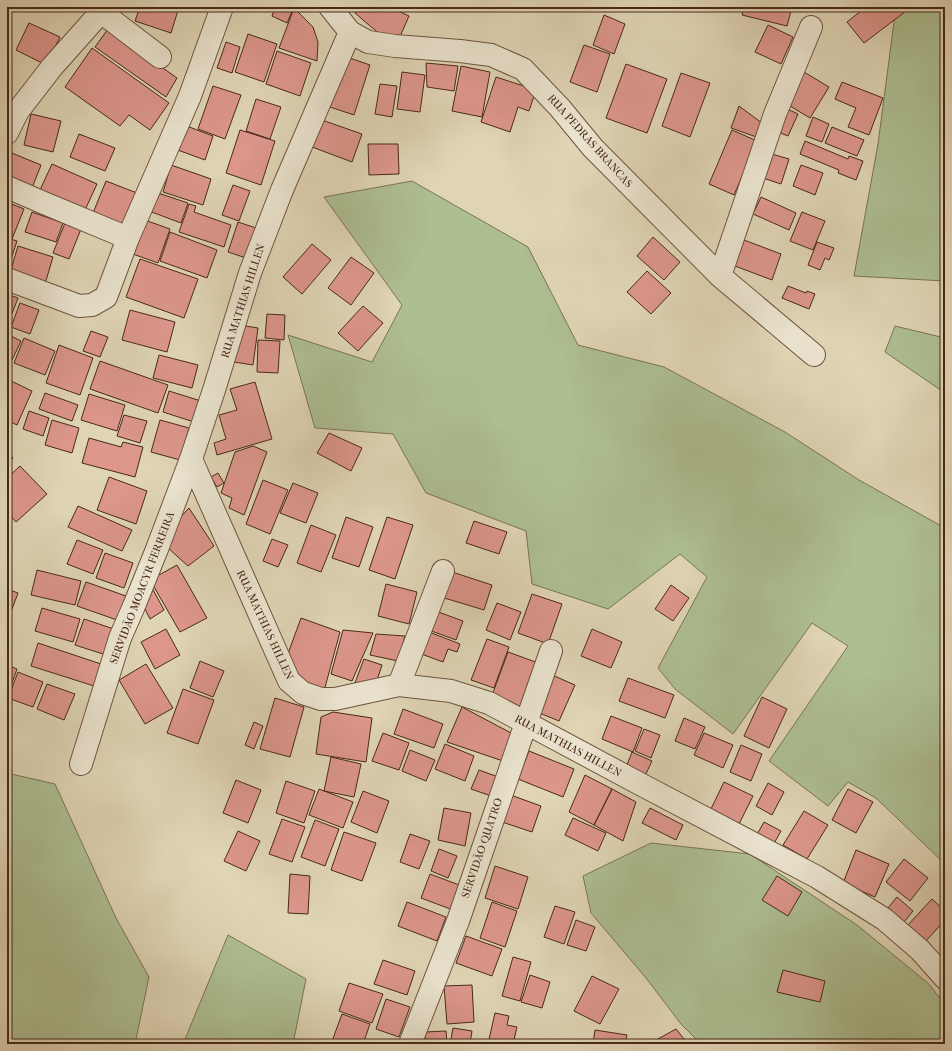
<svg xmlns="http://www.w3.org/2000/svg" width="952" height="1051" viewBox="0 0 952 1051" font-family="'IM FELL French Canon',serif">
	<rect width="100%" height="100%" fill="#dfd4b4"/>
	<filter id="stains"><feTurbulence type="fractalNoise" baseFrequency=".005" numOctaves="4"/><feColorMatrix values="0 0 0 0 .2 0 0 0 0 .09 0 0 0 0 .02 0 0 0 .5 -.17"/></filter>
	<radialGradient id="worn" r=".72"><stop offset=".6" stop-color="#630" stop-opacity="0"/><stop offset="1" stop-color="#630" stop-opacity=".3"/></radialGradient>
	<path fill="#adbe91" stroke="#7b7454" d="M896,7h49v274l-91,-5 24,-132z
		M412,181l116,66 50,98 86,22 121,65 74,48 86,48v336l-69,-66 -28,-16 -20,24 -59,-45 79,-115 -36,-23 -79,111 -58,-45 -17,-21 49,-91 -27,-23 -72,55 -76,-25 -6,-53 -100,-38 -33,-59 -78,-6 -27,-93 84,27 30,-57 -78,-108z
		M895,326l50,12v55l-60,-41z
		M7,773l48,11 61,134 33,59 -14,67h-128z
		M651,843l99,11 107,71 72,59 16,21v39h-244l-20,-20 -35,-46 -55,-65 -8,-37z
		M228,935l78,44 -13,65h-110z"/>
	<path fill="#dc968c" stroke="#492918" d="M140,7h39l-8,26 -36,-12z
		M275,7h19l-7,16 -15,-7z
		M360,7h30l19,9 -10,23 -8,5 -36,-31z
		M744,7h48l-5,19 -45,-11z
		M866,7h43l1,1 -46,35 -17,-21z
		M294,8l19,19 5,15 -1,19 -38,-13z
		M604,15l21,9 -11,30 -21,-9z
		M29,23l31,14 -14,28 -30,-15z
		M768,25l25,12 -12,27 -26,-12z
		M108,29l69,49 -11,19 -71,-50z
		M248,34l29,10 -13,38 -29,-10z
		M226,42l14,5 -8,26 -15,-5z
		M584,45l26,9 -13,38 -27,-10z
		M92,48l77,55 -19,27 -21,-15 -9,11 -55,-39z
		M277,51l34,12 -11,33 -34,-12z
		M344,56l26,9 -16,50 -27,-9z
		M426,63l32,3 -4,25 -27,-4z
		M626,64l41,15 -20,54 -41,-15z
		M461,66l29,6 -8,45 -30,-6z
		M402,72l23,3 -5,37 -23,-3z
		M804,72l25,15 -19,31 -25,-15z
		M681,73l29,10 -20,54 -28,-11z
		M496,77l40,13 -7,21 -11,-4 -8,25 -29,-10z
		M842,82l41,16 -14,37 -21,-8 8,-19 -21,-9z
		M380,84l17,2 -5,31 -17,-3z
		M213,86l28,9 -16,44 -27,-10z
		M256,99l25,8 -11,32 -24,-8z
		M739,106l27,20 -4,13 -31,-11z
		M783,107l15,7 -10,22 -15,-6z
		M31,114l30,7 -8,31 -29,-7z
		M813,117l16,7 -7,18 -16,-6z
		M322,120l40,14 -10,28 -40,-15z
		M184,125l29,11 -8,24 -30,-11z
		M832,127l32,13 -7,16 -32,-13z
		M240,130l35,11 -14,44 -35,-12z
		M732,130l25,11 -23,54 -25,-11z
		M79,134l36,14 -10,23 -35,-14z
		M805,141l43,18 1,-3 14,5 -7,19 -18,-7 1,-3 -39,-16z
		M368,144h30l1,30 -30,1z
		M7,151l34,14 -9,23 -25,-10z
		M768,153l21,6 -8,25 -21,-7z
		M52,164l45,20 -12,26 -45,-20z
		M171,165l40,14 -8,26 -40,-13z
		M801,165l22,8 -8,22 -22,-9z
		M106,181l31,12 -13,32 -31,-12z
		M233,185l17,6 -11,30 -17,-6z
		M155,192l33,11 -7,20 -32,-12z
		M761,197l35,16 -7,17 -36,-16z
		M7,202l17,7 -12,30 -5,-2z
		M189,204l7,2 -2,6 37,13 -7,22 -45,-15z
		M32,212l31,11 -7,19 -31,-10z
		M802,212l23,9 -12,29 -23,-9z
		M142,219l28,10 -12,34 -28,-10z
		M238,222l21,7 -10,30 -21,-7z
		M65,223l16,6 -12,30 -16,-6z
		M170,232l47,18 -10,28 -47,-17z
		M653,237l27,25 -16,18 -27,-24z
		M7,238l10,3 -10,31z
		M744,240l37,14 -9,26 -37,-14z
		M817,242l17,6 -5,12 -4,-2 -5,12 -12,-5z
		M312,244l19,16 -29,34 -19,-17z
		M18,246l35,11 -8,27 -35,-11z
		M351,257l23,16 -23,32 -23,-17z
		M140,259l58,20 -14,39 -58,-21z
		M647,271l24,22 -20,21 -24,-22z
		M788,286l18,7 1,-2 8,3 -6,15 -27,-11z
		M7,294l11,4 -10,26 -1,-1z
		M20,303l19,7 -9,24 -19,-7z
		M363,306l20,17 -25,28 -20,-18z
		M130,310l45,12 -8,30 -45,-12z
		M267,314l18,1 -1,25 -19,-2z
		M239,325l19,3 -5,37 -19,-3z
		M91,331l17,6 -8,20 -17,-6z
		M7,334l14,7 -9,19 -5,-2z
		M24,338l31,13 -10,24 -31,-12z
		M258,340l22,1 -2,32 -21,-1z
		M59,345l34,13 -13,37 -34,-12z
		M159,355l39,10 -6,23 -39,-10z
		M100,361l68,24 -10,28 -68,-24z
		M7,379l25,12 -15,34 -10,-5z
		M255,382l17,57 -55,16 -3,-12 12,-4 -7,-24 18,-5 -7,-21z
		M169,391l32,10 -7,21 -31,-10z
		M45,393l33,12 -6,16 -33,-12z
		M89,394l36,11 -8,26 -36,-11z
		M29,411l20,7 -6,18 -20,-7z
		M124,415l23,6 -7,22 -23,-7z
		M52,420l27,8 -7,25 -27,-8z
		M160,420l29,8 -9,32 -29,-8z
		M329,433l33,15 -11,23 -34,-18z
		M89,438l32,9 2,-5 20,5 -8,30 -53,-14z
		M253,446l14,6 -23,63 -15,-7 3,-10 -11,-5 14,-41z
		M7,452l6,6 -6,6z
		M20,466l27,28 -31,28 -9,-10v-34z
		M218,473l6,10 -7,4 -6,-10z
		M109,477l38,14 -11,33 -39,-14z
		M263,480l25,10 -18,44 -24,-10z
		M293,483l25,10 -12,30 -26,-10z
		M78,506l54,24 -10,21 -54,-24z
		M189,508l25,38 -26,20 -21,-19 7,-23z
		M346,517l27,10 -14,40 -27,-9z
		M387,517l26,8 -18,54 -26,-9z
		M474,521l33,11 -8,22 -33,-11z
		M311,525l25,10 -15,37 -24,-9z
		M272,539l16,6 -10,22 -15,-6z
		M77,540l26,10 -10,24 -26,-10z
		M105,553l28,10 -9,25 -28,-10z
		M177,565l30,53 -27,14 -30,-52z
		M37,570l44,11 -6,24 -44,-10z
		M449,571l43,14 -8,25 -43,-13z
		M86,582l40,14 -9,24 -40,-14z
		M386,584l31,8 -8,32 -31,-8z
		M671,585l18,13 -16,23 -18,-12z
		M151,586l13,24 -14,9 -8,-16z
		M7,589l11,4 -9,24h-2z
		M532,594l30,10 -14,40 -30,-11z
		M497,603l24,9 -11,28 -24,-10z
		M42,608l38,11 -7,23 -38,-11z
		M433,610l30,11 -7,19 -30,-11z
		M301,618l39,14 -16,59 -20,-6 -18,-26z
		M84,619l30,10 -8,26 -31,-10z
		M166,629l14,26 -25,14 -14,-27z
		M592,629l30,13 -11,26 -30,-12z
		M343,630l30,3 -21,48 -21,-7z
		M424,630l36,14 -3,8 -9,-3 -5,13 -27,-10z
		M376,634l29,2 -7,25 -28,-6z
		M487,639l22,8 -15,41 -23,-8z
		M38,643l63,21 -7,22 -63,-20z
		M508,652l33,12 -17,46 -33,-12z
		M364,659l18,6 -6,18 -23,5z
		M200,661l24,10 -11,26 -23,-9z
		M146,664l27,44 -28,16 -26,-44z
		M7,665l10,4 -10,27z
		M18,672l25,10 -10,25 -25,-9z
		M552,675l23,10 -16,36 -22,-9z
		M628,678l46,17 -9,23 -46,-17z
		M47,684l28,10 -11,26 -27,-11z
		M183,689l31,11 -16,44 -31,-11z
		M762,697l25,12 -18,39 -25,-12z
		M275,698l29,9 -14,50 -30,-8z
		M462,707l51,27 -10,27 -56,-19z
		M403,709l40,15 -9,24 -40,-14z
		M333,712l39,6 -6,44 -50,-8 5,-37z
		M611,716l31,12 -9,24 -31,-13z
		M684,718l21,9 -10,22 -20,-8z
		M254,722l9,4 -9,23 -9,-4z
		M644,729l16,6 -9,23 -16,-7z
		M383,733l26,10 -10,27 -27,-9z
		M704,733l29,12 -10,23 -29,-13z
		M445,744l29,12 -9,25 -30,-12z
		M741,745l21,9 -11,27 -21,-9z
		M410,750l25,10 -9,21 -24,-10z
		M529,751l45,18 -11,28 -45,-18z
		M632,752l20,9 -8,17 -19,-8z
		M331,757l30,7 -7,33 -30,-6z
		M479,770l22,8 -7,19 -23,-8z
		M585,775l27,14 -18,36 -25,-13z
		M236,780l25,10 -13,33 -25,-10z
		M286,781l29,10 -11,32 -28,-10z
		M724,782l29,14 -15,30 -29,-13z
		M768,783l16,9 -12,23 -16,-9z
		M319,789l34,13 -10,26 -34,-13z
		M612,789l24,13 -13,39 -29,-16z
		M848,789l25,13 -17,31 -24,-13z
		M363,791l26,10 -12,32 -26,-11z
		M505,793l36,13 -9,26 -36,-12z
		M444,808l27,5 -6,33 -27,-6z
		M650,808l33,17 -7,15 -34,-17z
		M804,811l24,14 -21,34 -24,-14z
		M573,818l33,15 -8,18 -33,-16z
		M282,819l23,8 -13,35 -23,-8z
		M315,820l24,9 -14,37 -24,-9z
		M764,822l17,9 -9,16 -17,-9z
		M238,831l22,10 -14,30 -22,-10z
		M344,832l32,11 -14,38 -31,-11z
		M410,834l20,7 -11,28 -19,-7z
		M439,849l18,7 -9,22 -17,-7z
		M856,850l33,14 -14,33 -32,-14z
		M904,859l24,19 -18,23 -24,-19z
		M495,866l33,11 -10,32 -33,-11z
		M290,874l20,2 -2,38 -20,-1z
		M430,874l32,12 -9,24 -32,-12z
		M777,876l25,16 -14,24 -26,-16z
		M897,897l16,14 -13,16 -16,-14z
		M932,899l13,12v9l-20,22 -18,-16z
		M407,902l39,15 -9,24 -39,-15z
		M492,902l25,9 -12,36 -25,-9z
		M555,906l20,6 -11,32 -20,-7z
		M576,920l19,7 -9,24 -19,-6z
		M466,936l36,13 -10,27 -36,-13z
		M513,957l18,5 -11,39 -18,-5z
		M383,960l32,11 -8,24 -33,-11z
		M783,970l42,11 -5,21 -43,-10z
		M530,975l20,7 -8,26 -21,-6z
		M592,976l27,13 -19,35 -26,-13z
		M349,983l34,11 -11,29 -33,-12z
		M472,985l2,37 -27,2 -3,-38z
		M386,999l24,8 -11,30 -23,-8z
		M495,1013l14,3 -2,9 10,2 -4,17h-25z
		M342,1014l28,10 -7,20h-32z
		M453,1028l19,3 -2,13h-20z
		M676,1029l12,15h-39z
		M595,1030l32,5 -2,9h-32z
		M446,1031l1,13h-22v-12z"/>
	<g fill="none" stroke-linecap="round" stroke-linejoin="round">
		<g stroke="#6e543f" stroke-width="24">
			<path id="minor" d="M330,7l20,25 18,10 27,4 65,5 31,4 32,14 37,39 33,40 127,128 94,79
				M101,12l59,45
				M7,133l11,-22 34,-44 49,-55 3,-5
				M7,187l37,16 84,35
				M720,276l55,-162 36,-87
				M7,279l72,27 13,-1 14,-8 22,-59 62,-142 32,-89
				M191,459l98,222 14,12 18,6h14l64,-14 52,6 38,12 153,82 175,92 67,42 36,31 25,28
				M399,685l44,-114
				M81,764l39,-126 14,-32 23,-57 34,-90 23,-69 36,-117 32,-83 68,-158
				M410,1044l48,-123 68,-198 25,-72"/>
		</g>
		<use href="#minor" stroke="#eae3ce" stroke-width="22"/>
	</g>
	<g text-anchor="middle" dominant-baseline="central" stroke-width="3" stroke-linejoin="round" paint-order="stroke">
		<g font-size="11" fill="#492918" stroke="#eae3ce">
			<text transform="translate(590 141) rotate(48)">RUA PEDRAS BRANCAS</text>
			<text transform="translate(243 301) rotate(-72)">RUA MATHIAS HILLEN</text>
			<text transform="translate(142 588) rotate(-69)">SERVIDÃO MOACYR FERREIRA</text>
			<text transform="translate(265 625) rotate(65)">RUA MATHIAS HILLEN</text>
			<text transform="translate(568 746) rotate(28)">RUA MATHIAS HILLEN</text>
			<text transform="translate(482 848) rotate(-71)">SERVIDÃO QUATRO</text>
		</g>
	</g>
	<rect width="952" height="1051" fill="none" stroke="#dfd4b4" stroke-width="24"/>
	<rect x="8" y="8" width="936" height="1035" fill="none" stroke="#492918" stroke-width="2"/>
	<rect x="12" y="12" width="928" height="1027" fill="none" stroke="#492918"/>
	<rect width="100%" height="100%" filter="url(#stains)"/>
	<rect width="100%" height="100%" fill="url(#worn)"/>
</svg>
